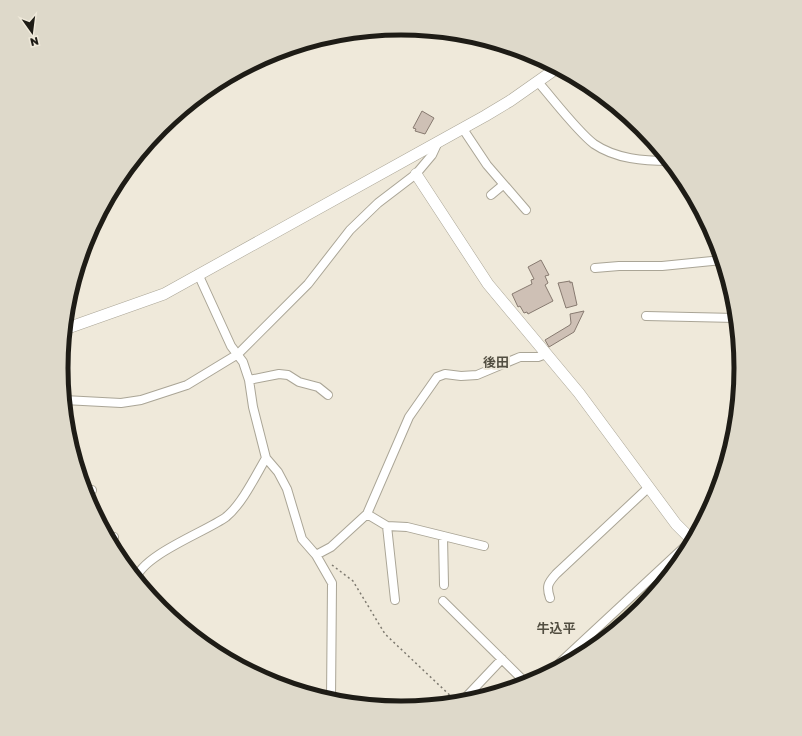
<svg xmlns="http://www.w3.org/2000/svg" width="802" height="736" viewBox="0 0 802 736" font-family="'Golos Text','Noto Sans JP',sans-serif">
	<rect width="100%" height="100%" fill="#efe9da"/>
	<path fill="#e4ddc6" d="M692,540l-8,17 -43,52 -51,42 -39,20z"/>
	<path fill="#bacfb9" d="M660,580l4,1c-24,29 -52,58 -86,76z"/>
	<path fill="#cec0b5" stroke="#877a70" d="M422,111l12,7 -9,16 -10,-3 1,-2 -3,-1z
		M541,260l8,15 -4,1 3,7 -3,2 8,16 -25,13 -1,-2 -3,1 -4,-7 -2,1 -6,-13 20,-10 -1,-4 3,-1 -6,-12z
		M570,281v2l2,-1 5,23 -11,3 -8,-25z
		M584,311l-10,21 -25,15 -4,-7 25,-15 1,-2 -1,-9z"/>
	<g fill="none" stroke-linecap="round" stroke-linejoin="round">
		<g stroke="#aaa596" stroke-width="10">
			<path id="street" d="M538,82c15,17 39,49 56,62 22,15 50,17 75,17
				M189,104l42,-29
				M463,129l24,36 39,45
				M491,195l12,-10
				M595,268l24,-2h43l60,-6
				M199,276l32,70 12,16 6,18 4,27 13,51 12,14 9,17 15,50 14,16 16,28 -1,117
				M646,316l90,2
				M249,380l30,-6 9,1 11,7 19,5 10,8
				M64,400l57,3 20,-3 46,-15 51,-31 70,-70 42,-54 28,-27 38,-29 16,-19 6,-13
				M85,492l7,-2
				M367,514l20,12 20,1 77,19
				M387,526l8,74
				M443,536l1,49
				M108,538l6,-1
				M316,555l15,-8 36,-33 42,-97 28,-40 8,-3 16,2 16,-1 43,-18h18l8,-3
				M136,579c6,-24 71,-48 90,-62 16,-13 30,-42 40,-59
				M550,598c-4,-12 -2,-15 6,-24l93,-87
				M443,601l83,82h3
				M551,671l141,-131
				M472,700l-5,-4 35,-37"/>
		</g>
		<g stroke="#aaa596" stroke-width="12">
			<path id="secondary" d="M416,174l72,110 91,109 97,131 16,16
				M65,329l99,-35 321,-178 25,-15 47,-33"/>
		</g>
		<path stroke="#7d796f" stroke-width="1.5" stroke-dasharray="2 3" stroke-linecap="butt" d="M332,565l21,16 32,53 72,68"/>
		<use href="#street" stroke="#fff" stroke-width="8"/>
		<use href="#secondary" stroke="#fff" stroke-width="11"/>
	</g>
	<g text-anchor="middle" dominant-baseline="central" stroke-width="4" stroke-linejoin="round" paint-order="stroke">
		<g font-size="13" font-weight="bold" fill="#524e41" stroke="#efe9da">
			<text x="496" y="362">後田</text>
			<text x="556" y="628">牛込平</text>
		</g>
	</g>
	<path d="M0 0H802V736H0ZM68 368a333 333 0 1 1 666 0a333 333 0 1 1-666 0Z" fill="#ded9ca" fill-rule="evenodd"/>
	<path fill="none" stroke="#1e1c16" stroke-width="5" d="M68 368a333 333 0 1 1 666 0a333 333 0 1 1-666 0Z"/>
	<g transform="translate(32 32) rotate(166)" stroke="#efe9da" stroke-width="3" paint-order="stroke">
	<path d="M0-3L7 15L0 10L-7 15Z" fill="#1e1c16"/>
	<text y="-6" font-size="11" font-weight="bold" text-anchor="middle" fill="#1e1c16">N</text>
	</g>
</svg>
